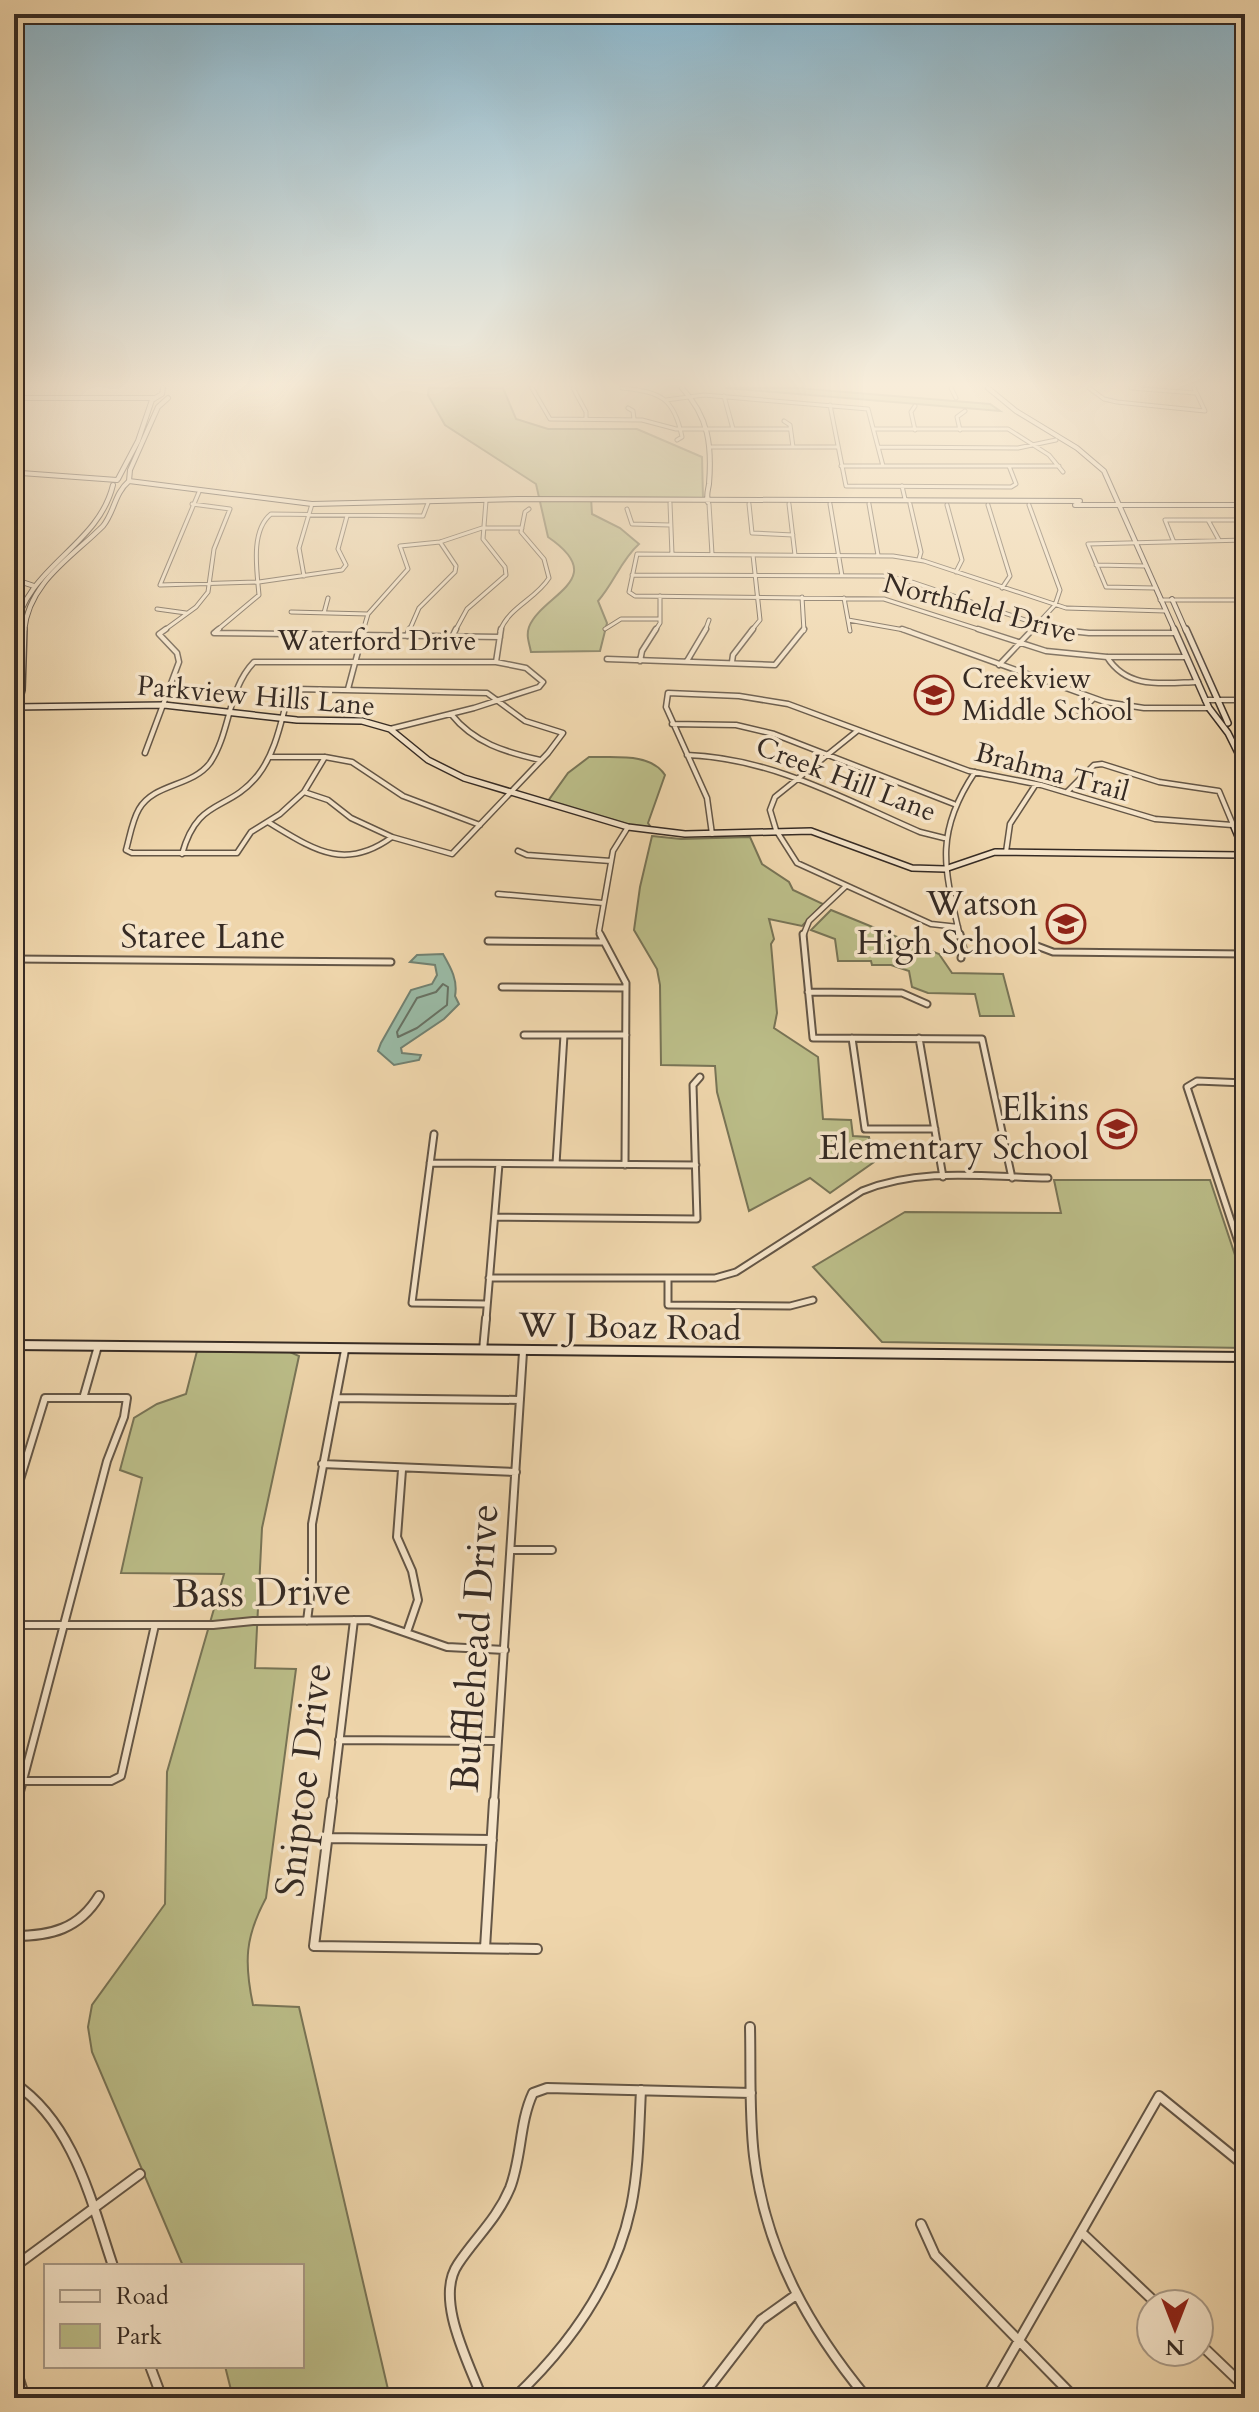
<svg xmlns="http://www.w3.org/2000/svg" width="1259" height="2412" viewBox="0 0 1259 2412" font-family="Cardo,serif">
	<rect width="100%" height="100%" fill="#efd6ac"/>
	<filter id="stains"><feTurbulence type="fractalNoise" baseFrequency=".0025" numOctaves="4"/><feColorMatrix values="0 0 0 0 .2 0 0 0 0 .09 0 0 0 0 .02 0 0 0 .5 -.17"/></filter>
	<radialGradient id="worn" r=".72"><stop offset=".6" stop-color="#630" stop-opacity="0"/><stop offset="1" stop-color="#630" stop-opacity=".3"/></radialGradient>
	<path fill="#bbbd88" stroke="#787456" stroke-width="2" d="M429,388h74l13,31 32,10h89l65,28 1,41 -112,-1 1,17 28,14 19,16c-18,16 -25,39 -41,57l9,22 -7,28 -69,1c-2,-10 -5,-16 -2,-25 13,-33 82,-47 19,-90l-12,-53 -91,-59 -17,-30z
		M725,388h72l193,16 10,7z
		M589,757c24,1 61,-5 76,18l-17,48 4,6 -15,-2 -89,-26 20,-28z
		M652,836l29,3 69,-2 12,27 27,18 4,8 30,14 -21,22 -33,-7 5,20 -3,5 6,69 -3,15 44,29 5,62 28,1 2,16 16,1 5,25 -44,31 -20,-15 -61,33 -32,-119 -2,-26 -54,-1 -1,-80 -3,-16 -23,-39 6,-43z
		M831,910l108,44 13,19 51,1 11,42h-34l-5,-22 -47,-1 -16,-6 -3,-16 -18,-6h-19l-1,-4h-33l-3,-22 -24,-9z
		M1054,1180h156l35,105v63l-363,-6 -69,-75 92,-55 156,1z
		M197,1351l93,1 9,4 -37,172 -7,140 41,1 -30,229c-21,39 -22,64 -13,107l46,2 91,391h-157l-8,-32h77v-100h-119l-91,-214 -4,-25 4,-22 73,-101 2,-132 57,-198 -103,-1 21,-95 -22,-8 14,-52 23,-14 29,-10z"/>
	<path fill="#9abaa5" stroke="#728171" stroke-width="2" d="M443,954c8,14 15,26 12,42l4,8 -15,15 -43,29 1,5 19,2 -2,5 -25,5 -16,-14 3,-8 30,-53 21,-6 5,-9 -2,-10 -25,-3 7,-7z"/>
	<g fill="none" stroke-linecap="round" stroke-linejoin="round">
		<path stroke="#687264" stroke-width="2" d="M443,984l5,3 -1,18 -30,23 -19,9 -1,-5 20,-34 19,-6z"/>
		<g stroke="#645646" stroke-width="5">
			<path id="street-far4" d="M532,388l18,31 92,1 34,9h114
				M573,388l13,24v7
				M622,388c38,4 52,9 60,49l-5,3
				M951,388l5,10
				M1089,388l15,11 13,3 88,9 -11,-23
				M1131,388l64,5
				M1233,388l12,15
				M724,396l9,33
				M666,400l38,-5 164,14 15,57
				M830,405l16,81 165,1 5,-3 -7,-18
				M915,406l-4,6 4,18
				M628,408l5,3 1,8
				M784,421l6,4 3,22
				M874,429h134l41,26 14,17
				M960,430l-3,-13 8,-6
				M710,447h127
				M879,447l139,1 38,-8
				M841,466h218
				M902,486l3,13 4,2
				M199,492l-39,93 99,-3 83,-12 4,-5 -8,-16 9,-33
				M670,503l2,51
				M709,504l3,50
				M749,504l3,29 41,2
				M789,504l6,51
				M830,504l12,72
				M869,504l9,51
				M910,504l11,48 -2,7
				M947,505l15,55 -6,12
				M988,505l22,71 -8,12
				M1029,505l31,85 -5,15 -24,26
				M627,509l5,15 38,1
				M1208,520l11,20
				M1173,540l-8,-20h80
				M1096,565l49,1
				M632,575l251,1 23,4 146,49 19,2
				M304,576l-5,-28 13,-44
				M1154,588l-48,-1 -18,-43 157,-4
				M802,597l2,34
				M844,598l6,33
				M1160,600h85
				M157,609l29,4
				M291,612l77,2
				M324,613l4,-15
				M848,620l62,11
				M605,629l16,-10h39
				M163,631l33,-24 12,-15 6,-43 16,-40 -38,-5
				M216,631l43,-36c-2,-24 -9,-64 12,-81l152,2 5,-13
				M363,631l5,-17 40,-45 -8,-23 40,-4 42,-14h40
				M409,631l10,-23 36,-36 1,-6 -16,-24
				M455,631l12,-22 39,-34 -1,-8 -22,-28 3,-38
				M500,631c9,-24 36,-32 49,-53l-5,-19 -23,-27 4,-20 4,-3
				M655,631l5,-8v-27
				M705,631l4,-11
				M751,631l9,-11 -7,-65
				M984,631l-100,-32 -249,-3 -6,-4 8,-38 256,2 31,5 142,47 99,3"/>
		</g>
		<g stroke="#645646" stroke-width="7">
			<path id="street-far3" d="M219,629l-5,4 286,4
				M902,629l203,73 39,6h65
				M978,629l68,22 61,6h78
				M1052,629l37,4h86
				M407,636l3,-7
				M452,637l4,-8
				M1107,657c21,33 56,26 91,25
				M607,659l168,6 29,-36
				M640,661l2,-10 14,-22
				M687,661l19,-32
				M496,662l5,-33
				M732,662l1,-7 20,-26
				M999,665l34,-36
				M348,689l16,-60
				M1205,700h40
				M1080,712l13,-13
				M451,714c23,29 54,38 89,46
				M672,724l64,1 38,9 180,70
				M857,731l-82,66 -5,13 6,20 21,33 134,61 27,3
				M145,753l34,-91 -2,-9 -18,-19 7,-5
				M687,755c85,3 157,44 233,77l24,6
				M269,757h56l27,5 51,34 77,29
				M325,757l-21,35 -24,22 -29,18 -14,21h-105l-6,-3c4,-14 6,-29 13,-41 15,-26 53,-22 71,-46 21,-31 17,-73 44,-101h242l30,6 17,14 -4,5 -65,21 -84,21
				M1067,792l27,-27 8,-1 57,18 60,9 15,36
				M268,822c45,27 76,50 124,15
				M712,834l-5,-36 -41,-91 2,-14 71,3 49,8 181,67 72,14 114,34 90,7
				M518,851l9,4 84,6
				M1006,852l4,-28 26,-40
				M182,854c16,-58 46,-41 76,-79 18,-23 23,-54 31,-82l6,-4 192,4 38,28 38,12 -15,20 -96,101 -60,-17 -41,-19 -23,-18 -24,-8
				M498,894l105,9
				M601,936l-2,-5 14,-80 15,-24
				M803,936l6,-15 37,-35
				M960,936c-16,-68 -26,-103 15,-164"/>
		</g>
		<g stroke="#645646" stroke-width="9">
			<path id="street-far2" d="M600,934l26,49 -1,182
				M803,934l10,104 169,1 30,139
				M960,934l3,14 -2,10
				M488,941l114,1
				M1037,946l16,6 192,2
				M14,959l377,3
				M502,987l124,1
				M808,992l94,1 25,11
				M524,1035h102
				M852,1038l13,91h70
				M919,1038l24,139
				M1245,1083l-48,-2 -10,6 58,176
				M434,1134l-22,169 75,1
				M430,1163l266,2
				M556,1164l8,-129
				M495,1217l202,2 -4,-134 7,-8
				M489,1278h226l21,-6 126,-81c59,-24 124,-14 186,-13
				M668,1280v25l122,1 23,-6
				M486,1320l13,-156"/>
		</g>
		<g stroke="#645646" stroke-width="10">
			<path id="street-far1" d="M483,1350l3,-32
				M84,1395l14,-49
				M338,1398l182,2
				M322,1464l194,8
				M402,1470l-5,67 15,34 6,29 -11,32
				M14,1499l31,-101h82l-3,19 -17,44 -90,342
				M513,1550h39
				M307,1621l5,-40v-57l33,-174
				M14,1625h199l40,-4 116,-1 78,27 58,3
				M339,1740l159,1
				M23,1781h88l10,-5 34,-151
				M332,1803l22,-183
				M494,1803l29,-451"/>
		</g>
		<g stroke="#645646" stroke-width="12">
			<path id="street" d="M332,1801l-18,145 223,3
				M14,1815l4,-14
				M327,1838l165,2
				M14,1936c37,0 65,-7 85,-40
				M485,1948l9,-147
				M750,2027c1,43 -1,87 4,129 11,93 54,171 113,242
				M14,2083c60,40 77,118 99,183
				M921,2224l14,31 140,143
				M1081,2232l76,72
				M14,2267l126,-93
				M1199,2343l46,44
				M14,2363l11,35
				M150,2366l12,32
				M482,2398c-13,-35 -48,-99 -24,-134 18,-27 39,-45 52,-76 12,-31 9,-65 23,-95l14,-5 204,5
				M514,2398c55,-52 101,-116 117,-191 8,-39 8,-78 10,-117
				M701,2398l60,-78 35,-25
				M986,2398l173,-302 86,70"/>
		</g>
		<g stroke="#362b24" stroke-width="6">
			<path id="secondary-far2" d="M682,388c27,29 30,58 27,96 -1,7 -3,10 -1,18
				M988,388l28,23 61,37 27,23 71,160
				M14,398h141
				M14,462l8,18 -3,101 15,5
				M21,473l96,7
				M118,479l20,-38 14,-41 10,-6 1,-6
				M129,481l183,23 206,-5 562,2
				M129,481l1,-11 28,-63 10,-9
				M1075,505h170
				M1172,599l14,32
				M15,631c11,-65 83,-84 98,-146
				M24,631c5,-49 47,-73 79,-105 12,-15 11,-32 26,-45"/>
		</g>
		<g stroke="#362b24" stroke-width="8">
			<path id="secondary-far1" d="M1174,629l35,79 19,25 17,34
				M1186,629l42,94
				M14,694l2,-65
				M14,707l150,-2 133,15 65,1 28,8 38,31 36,18 164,49 57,7 126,-3 101,37 33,1 50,-17 246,3 3,-4 -10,-24
				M14,721l8,-31 2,-61"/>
		</g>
		<g stroke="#362b24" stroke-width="12">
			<path id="secondary" d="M14,1345l1231,12"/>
		</g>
		<use href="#street-far4" stroke="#f5e4c9" stroke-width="3"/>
		<use href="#street-far3" stroke="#f5e4c9" stroke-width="4"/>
		<use href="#street-far2" stroke="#f5e4c9" stroke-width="5"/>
		<use href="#street-far1" stroke="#f5e4c9" stroke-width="6"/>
		<use href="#street" stroke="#f5e4c9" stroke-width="8"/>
		<use href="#secondary-far2" stroke="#f5e4c9" stroke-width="4"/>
		<use href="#secondary-far1" stroke="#f5e4c9" stroke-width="5"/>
		<use href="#secondary" stroke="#f5e4c9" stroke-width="8"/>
	</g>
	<linearGradient id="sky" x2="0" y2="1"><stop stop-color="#89b6cd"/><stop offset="0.53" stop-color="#f8edda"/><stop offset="1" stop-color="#f8edda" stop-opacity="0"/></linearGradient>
	<rect width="1259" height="726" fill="url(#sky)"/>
	<defs>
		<g id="school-ring" transform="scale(2)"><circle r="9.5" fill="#f5e4c9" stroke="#8f2418" stroke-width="1.5"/><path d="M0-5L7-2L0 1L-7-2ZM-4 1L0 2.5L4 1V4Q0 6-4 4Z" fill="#8f2418"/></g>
	</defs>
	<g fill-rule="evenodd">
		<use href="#school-ring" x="934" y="695"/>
		<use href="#school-ring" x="1066" y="924"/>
		<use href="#school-ring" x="1117" y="1129"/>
	</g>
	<g text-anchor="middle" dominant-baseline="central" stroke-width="7" stroke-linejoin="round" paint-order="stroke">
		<g font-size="28" fill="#362b24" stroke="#f5e4c9">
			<text transform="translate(980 608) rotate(15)">Northfield Drive</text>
			<text x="377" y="641">Waterford Drive</text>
			<text transform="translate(256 696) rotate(5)">Parkview Hills Lane</text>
			<text transform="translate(1052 772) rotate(15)">Brahma Trail</text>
			<text transform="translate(846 779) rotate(21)">Creek Hill Lane</text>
		</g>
		<g font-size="28" fill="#362b24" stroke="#f5e4c9" text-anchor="start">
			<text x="962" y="679">Creekview<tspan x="962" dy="32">Middle School</tspan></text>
		</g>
		<g font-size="34" fill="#362b24" stroke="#f5e4c9" text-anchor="end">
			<text x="1038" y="904">Watson<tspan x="1038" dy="39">High School</tspan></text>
			<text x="1089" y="1109">Elkins<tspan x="1089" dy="39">Elementary School</tspan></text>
		</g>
		<g font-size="34" fill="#362b24" stroke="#f5e4c9">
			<text x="203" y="937">Staree Lane</text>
			<text transform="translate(630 1327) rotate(1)">W J Boaz Road</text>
		</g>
		<g font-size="40" fill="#362b24" stroke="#f5e4c9">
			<text transform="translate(262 1593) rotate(-1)">Bass Drive</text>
			<text transform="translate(475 1648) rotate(-86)">Bufflehead Drive</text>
			<text transform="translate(304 1780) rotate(-83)">Sniptoe Drive</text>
		</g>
	</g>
	<rect width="1259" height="2412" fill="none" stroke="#efd6ac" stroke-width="48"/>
	<rect x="16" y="16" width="1227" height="2380" fill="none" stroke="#362b24" stroke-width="4"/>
	<rect x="24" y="24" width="1211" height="2364" fill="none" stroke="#362b24" stroke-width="2"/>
	<rect x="44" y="2264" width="260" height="104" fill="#f5e4c9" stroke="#a99a87" stroke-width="2"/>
	<rect x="60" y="2290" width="40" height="12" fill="#f5e4c9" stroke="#a99a87" stroke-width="2"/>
	<text x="116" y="2304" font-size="24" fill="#362b24">Road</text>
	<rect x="60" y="2324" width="40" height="24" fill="#bbbd88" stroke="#a99a87" stroke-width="2"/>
	<text x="116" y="2344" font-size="24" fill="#362b24">Park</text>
	<g transform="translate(1175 2328) rotate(180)"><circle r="38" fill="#f5e4c9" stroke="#a99a87" stroke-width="2"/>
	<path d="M0-6L14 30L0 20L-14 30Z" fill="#8f2418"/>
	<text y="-12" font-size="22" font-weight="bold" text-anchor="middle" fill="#362b24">N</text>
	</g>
	<rect width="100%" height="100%" filter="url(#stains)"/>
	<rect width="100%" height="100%" fill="url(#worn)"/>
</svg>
